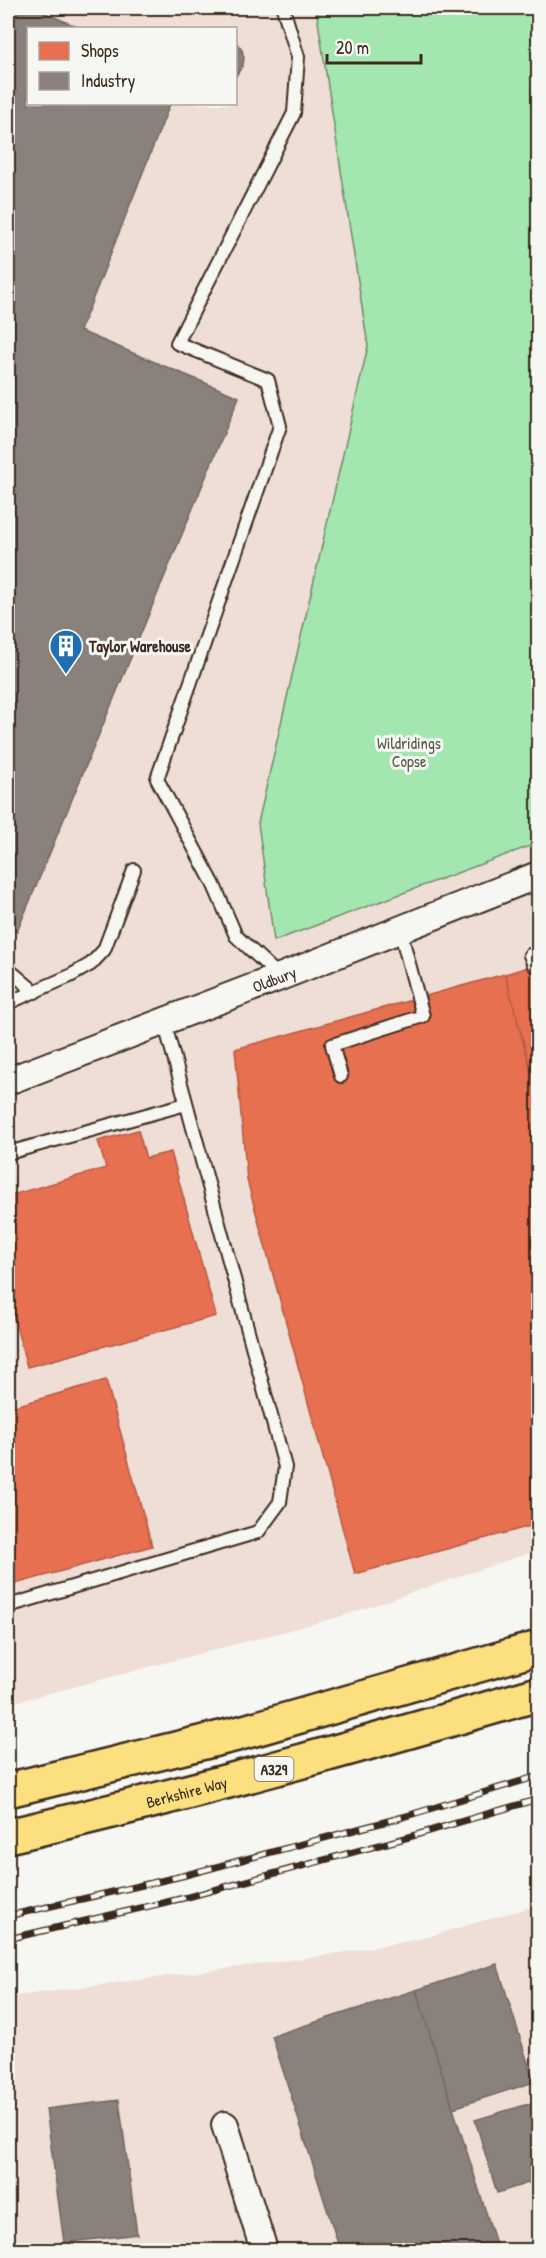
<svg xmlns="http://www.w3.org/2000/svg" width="546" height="2258" viewBox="0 0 546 2258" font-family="'Patrick Hand',sans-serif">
	<rect width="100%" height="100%" fill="#f6f6f2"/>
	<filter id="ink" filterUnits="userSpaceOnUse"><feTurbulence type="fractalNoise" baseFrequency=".0167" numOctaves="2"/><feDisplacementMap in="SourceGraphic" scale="12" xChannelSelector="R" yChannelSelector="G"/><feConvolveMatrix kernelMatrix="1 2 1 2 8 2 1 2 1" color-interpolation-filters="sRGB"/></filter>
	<g filter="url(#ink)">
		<path fill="#eeded6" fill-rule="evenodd" d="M8,8h530v1542l-199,67 -331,87zM28,28h208v76h-208z
			M538,1905v345h-530v-253l314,-41 98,-17z"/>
		<path fill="#a3e6b0" stroke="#6f8867" stroke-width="1.5" d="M316,8h222v835l-264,98 -16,-118 110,-477z"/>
		<path fill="#e76f51" stroke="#b35a42" stroke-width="1.5" d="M538,964v133l-33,-123z
			M505,974l33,123v427l-183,50 -108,-394 -12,-131z
			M138,1130l8,28 25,-6 45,164 -189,51 -19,-71v-100l98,-28 -8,-27z
			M106,1380l46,166 -144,40v-178z"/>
		<path fill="#8a817c" stroke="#726760" stroke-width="1.5" d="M8,8h26l46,20h-52v76h142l-90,227 159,66 -222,535 -9,-4z
			M236,42l6,8 2,8 -1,7 -7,11z
			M497,1964l37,118 -81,26 -37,-118z
			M416,1990l37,118 45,142h-158l-68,-214z
			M119,2100l18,134 -73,9 -18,-134z
			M538,2101v79l-41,13 -22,-73z"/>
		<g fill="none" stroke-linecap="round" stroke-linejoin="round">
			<g stroke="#3b2a1e" stroke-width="16">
				<path id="lane" d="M534,965l-4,-10 8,-2
					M8,969l27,23
					M280,977l-44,-41 -23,-53 -56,-104 123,-353 -12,-46 -91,-37 117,-230 4,-56 -15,-49
					M8,1003l62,-27 21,-12 13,-14 30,-80
					M341,1076l-9,-31 91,-29 -23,-86
					M8,1153l178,-49
					M8,1606l250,-74 22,-30 5,-35 -121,-446"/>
			</g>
			<g stroke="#3b2a1e" stroke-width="30">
				<g id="street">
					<path id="s1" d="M8,1081l272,-104 258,-102"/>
					<path d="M225,2125l39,125"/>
				</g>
			</g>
			<g stroke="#3b2a1e" stroke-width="38">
				<g id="highway">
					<path d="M8,1790l229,-56 301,-86"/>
					<path id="s2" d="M8,1836c178,-41 355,-91 530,-142"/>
				</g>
			</g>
			<use href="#lane" stroke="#f6f6f2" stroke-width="12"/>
			<use href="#street" stroke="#f6f6f2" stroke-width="26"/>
			<use href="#highway" stroke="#fce080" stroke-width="33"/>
			<g stroke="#3b2a1e" stroke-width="7">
				<path id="rail" d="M8,1916l174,-40 221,-59 135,-41
					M8,1939l180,-42 221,-60 129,-38"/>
			</g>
			<use href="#rail" stroke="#f6f6f2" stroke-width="4.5" stroke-dasharray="14" stroke-linecap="butt"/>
		</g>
	</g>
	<defs>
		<g id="building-pin" transform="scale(1.725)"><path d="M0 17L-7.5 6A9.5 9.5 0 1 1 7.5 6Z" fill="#1f6fb2" stroke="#f6f6f2"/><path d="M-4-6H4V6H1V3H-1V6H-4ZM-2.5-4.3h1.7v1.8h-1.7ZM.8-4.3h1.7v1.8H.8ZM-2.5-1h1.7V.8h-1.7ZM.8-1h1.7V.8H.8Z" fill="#fff"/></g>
	</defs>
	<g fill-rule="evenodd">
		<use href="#building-pin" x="66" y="646"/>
	</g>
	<g text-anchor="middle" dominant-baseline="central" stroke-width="6" stroke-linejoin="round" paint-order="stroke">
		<rect fill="#f6f6f2" stroke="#73675e" stroke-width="1.5" x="254.5" y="1757" width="39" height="24" rx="4.5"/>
		<g font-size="15" font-weight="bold" fill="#3b2a1e">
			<text x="274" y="1769">A329</text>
		</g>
		<g font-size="16" font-weight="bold" fill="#3b2a1e" stroke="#f6f6f2" text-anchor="start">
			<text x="89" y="646">Taylor Warehouse</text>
		</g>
		<g font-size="16" fill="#555942" stroke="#f6f6f2">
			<text x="409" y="743">Wildridings<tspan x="409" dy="18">Copse</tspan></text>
		</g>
		<g font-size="16" fill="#3b2a1e" stroke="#f6f6f2">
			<text stroke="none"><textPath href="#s1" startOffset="285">Oldbury</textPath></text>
			<text stroke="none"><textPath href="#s2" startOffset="184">Berkshire Way</textPath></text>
		</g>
	</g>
	<rect width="546" height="2258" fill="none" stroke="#f6f6f2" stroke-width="30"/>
	<rect x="15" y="15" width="516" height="2228" fill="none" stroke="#3b2a1e" stroke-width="2" filter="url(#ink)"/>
	<rect x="27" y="27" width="210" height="78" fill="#f6f6f2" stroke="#aba49d" stroke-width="1.5"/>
	<rect x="39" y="42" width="30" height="18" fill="#e76f51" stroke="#aba49d" stroke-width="1.5"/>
	<text x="81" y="57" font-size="18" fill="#3b2a1e">Shops</text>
	<rect x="39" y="72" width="30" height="18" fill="#8a817c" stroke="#aba49d" stroke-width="1.5"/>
	<text x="81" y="87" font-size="18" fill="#3b2a1e">Industry</text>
	<path d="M327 54v9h94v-9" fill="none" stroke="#3b2a1e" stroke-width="3"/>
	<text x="336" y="54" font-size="18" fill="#3b2a1e" stroke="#f6f6f2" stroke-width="4.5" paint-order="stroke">20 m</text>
</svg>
